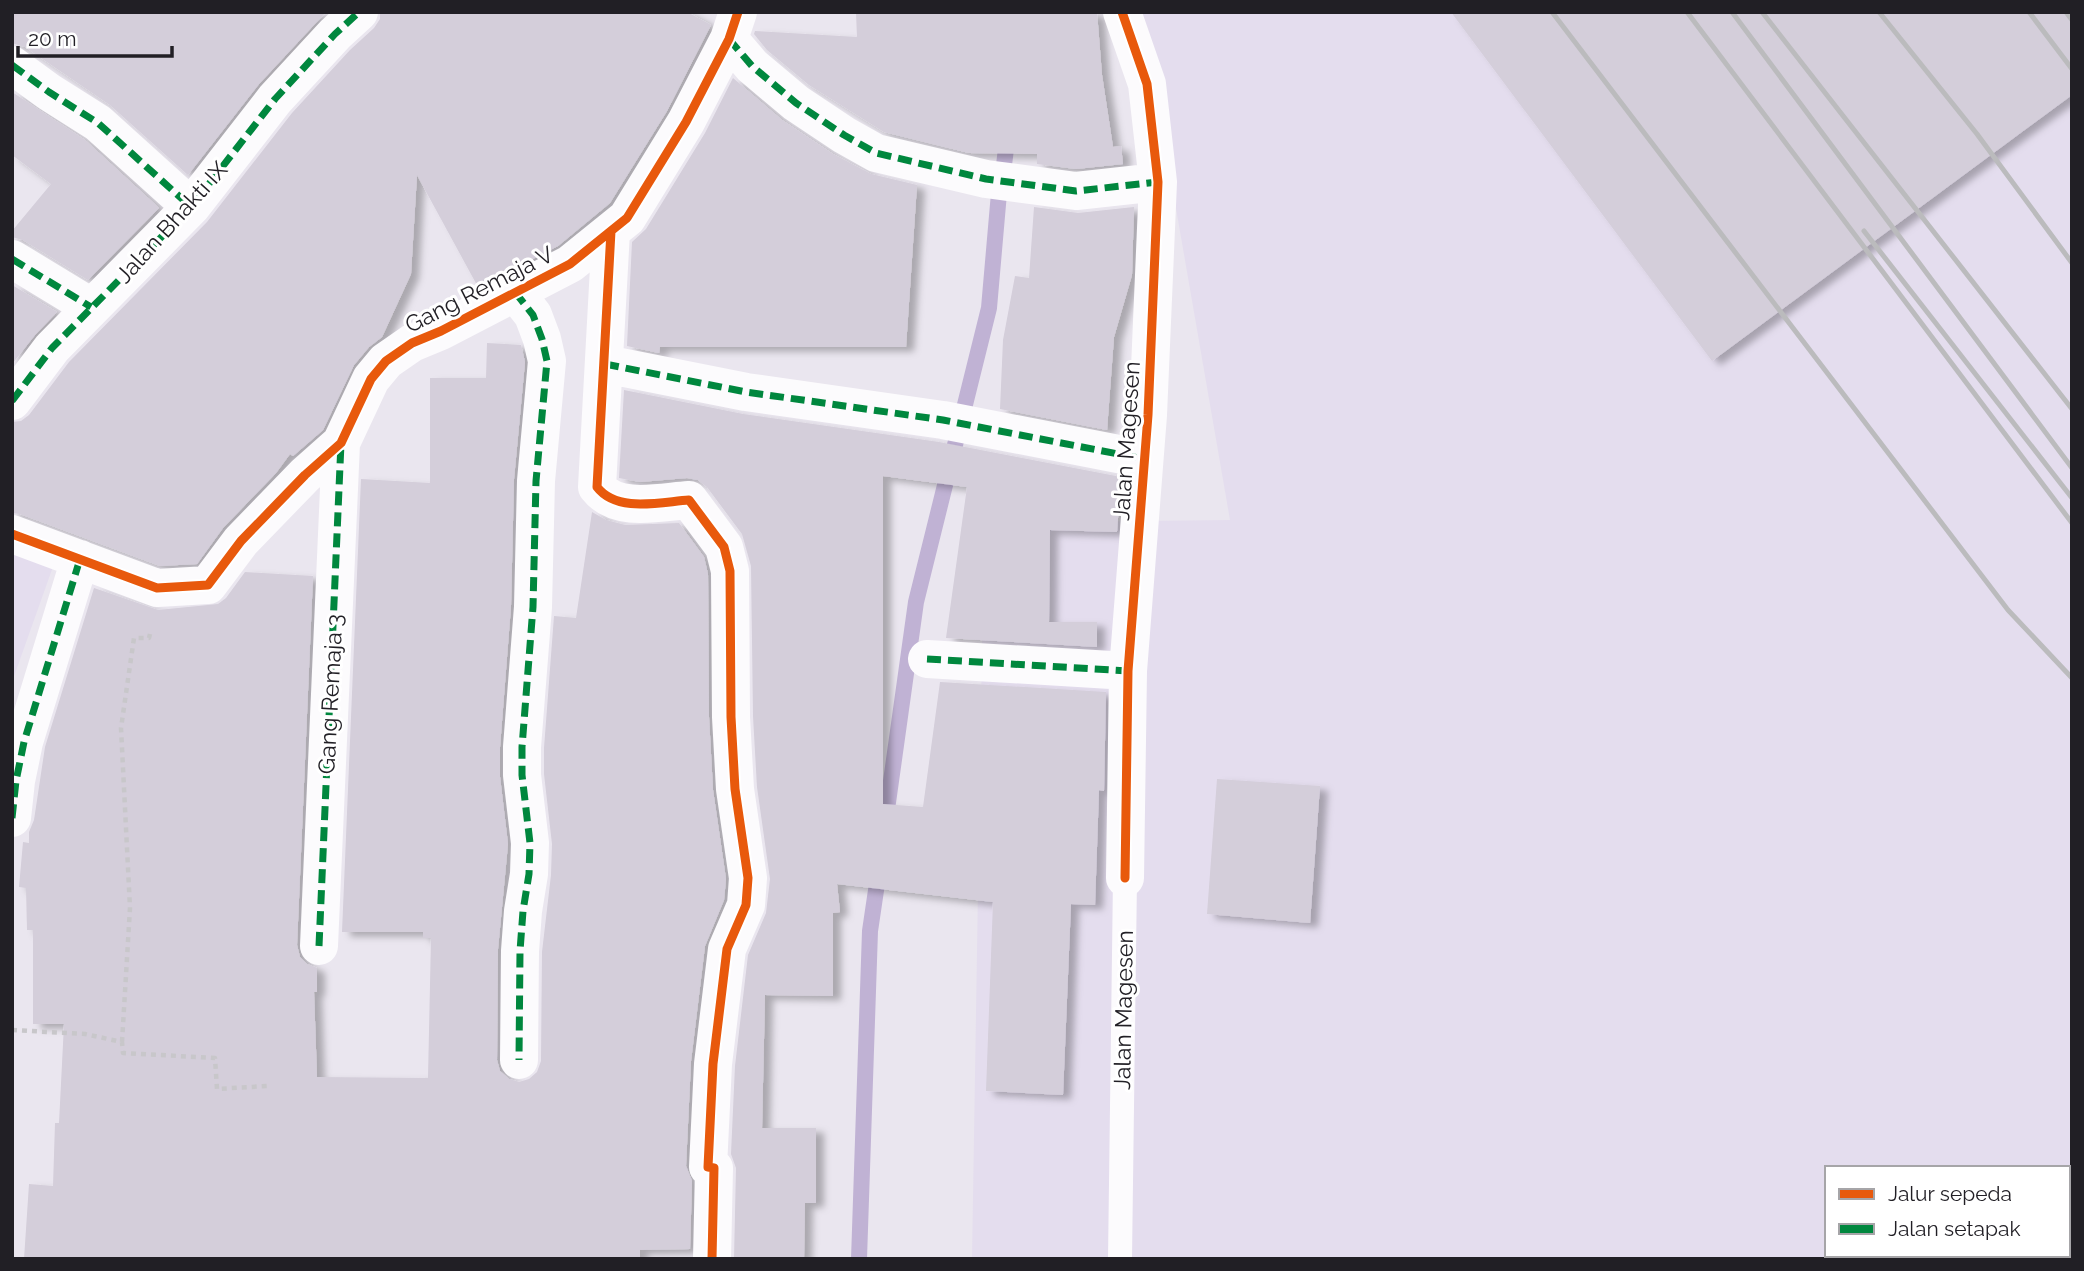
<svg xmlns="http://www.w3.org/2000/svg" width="2084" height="1271" viewBox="0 0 2084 1271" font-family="Raleway,sans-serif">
	<defs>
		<filter id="shadow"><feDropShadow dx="8" dy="4.5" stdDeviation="3.5" flood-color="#0004"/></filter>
	</defs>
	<rect width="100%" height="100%" fill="#eae6ef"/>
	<path fill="#e4ddee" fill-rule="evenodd" d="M1142,12h930v1247h-1100l12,-736 246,-3zM1827,1168h241v87h-241z
		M12,549l43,12 -43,121z"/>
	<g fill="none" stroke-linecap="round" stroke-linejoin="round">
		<path stroke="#c0b2d4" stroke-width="16" d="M1004,165l4,-33
			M885,824l31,-222 73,-294 10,-115
			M859,1259l11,-328 9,-61"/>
	</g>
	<path fill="#d4ceda" filter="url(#shadow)" d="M12,12h314l-67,72 -71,91 -78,-70 -85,-58 -13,-4z
		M380,12h307l24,13 -44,86 -57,92 -52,43 -80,41 -61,-112 -6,99 -29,63 -13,10 -15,18 -31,65 -30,26 -3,-2 -14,19 -53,55 -26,36 -37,2 -140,-52 -8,-1v-91l9,-1 8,-6 40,-53 138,-140 85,-109 58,-63 24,-22 6,-9z
		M856,12h241l5,63 11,72 8,-1 2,18 -47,5 -39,-5v-10l-68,-1 -85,-21 -75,-47 -42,-35 -13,-16 1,-3 102,6z
		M1451,12h621v83l-360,266z
		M733,78l49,42 51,34 38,20 46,11 -11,162h-246l-1,6 -32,-7 5,-104 14,-13 59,-96z
		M12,92l73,48 74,68 -71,72 -65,-40 -11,-3v-6l39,-47 -39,-29z
		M1034,207l44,6 56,-6 -2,68 -18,62 -7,93 -107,-21 3,-69 12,-64 14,2z
		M12,285l45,27 -22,23 -23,29z
		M487,343l34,2 4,17 -11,117 -3,127 -11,141v30l8,67 -10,105 -1,111 3,11 9,8 10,3 10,-3 8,-7 4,-11 1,-109 9,-77 1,-31 -8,-70v-26l10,-132 22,2 16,-106 14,8 19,5 54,-2 25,34 4,17 1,143 4,73 13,89 -2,21 -19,46 -14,115 -5,105 6,15 -2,68 -50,1v9h-616l5,-75 24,2 2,-63h4l5,-99h-31v-94h-6l-1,-42 -7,-1 4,-45 6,1v-11l5,-12 11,-73 49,-159 64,22 60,-6 8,-6 19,-26 68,4 -16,369 3,12 7,7 10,4v24h-3l3,85 111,1 3,-140h-8v-6h-81l19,-453 69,4v-105h56z
		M624,390l119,24 196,28 182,35 -4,55 -67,-2 -1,92h48v25l-151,-9 21,-151 -84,-11v328l40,3 17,-125 166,10 -2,99 -5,-1 -4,115 -24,-1 -8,191 -77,-4 7,-189 -156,-18 3,28 -7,1v83l-68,-1 -3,133h54v75h-11l-1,56h-70l2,-91 -5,-14 4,-88 13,-111 18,-42 4,-34 -13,-92 -4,-71 -2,-150 -9,-32 -35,-47 -9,-7 -11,-2 -47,4 -21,-4z
		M1217,779l103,7 -10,137 -103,-9z"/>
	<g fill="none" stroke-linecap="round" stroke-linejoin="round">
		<path stroke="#c8c7ca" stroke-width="4.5" stroke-dasharray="5 5" stroke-linecap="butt" d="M12,1030l73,4 37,8 1,11 92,5 2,31 50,-3
			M122,1042l8,-134 -9,-180 13,-90h15l1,-4"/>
		<path stroke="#fcfbfd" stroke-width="24" d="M1120,1259l5,-381"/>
		<path stroke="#fcfbfd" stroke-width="38" d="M1122,12l25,72 11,98 -10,233 -20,256 -3,207
			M729,39l23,27 44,37 48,32 32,18 110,26 90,12 82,-9
			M12,65l37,27 49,31 93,84
			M611,231l-14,256c20,26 63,15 92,13l35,47 6,24 1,146 4,72 13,89 -2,27 -19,44 -14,115 -5,103 6,1 -2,91
			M12,259l79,48
			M515,292l18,23 9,24 5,22 -11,120 -3,126 -11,140v28l8,68 -1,31 -6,37 -3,40 -1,109
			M605,364l141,28 197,28 201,39
			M12,401l40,-53 139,-141 84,-108 60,-65 24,-22
			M12,534l145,54 51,-3 33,-44 64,-66 36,-32 30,-64 15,-18 26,-18 29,-12 129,-67 57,-46 59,-96 43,-83 9,-27
			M927,659l201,12
			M12,818l4,-37 8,-39 56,-183
			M319,946l22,-503"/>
		<path stroke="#bbbbbd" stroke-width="5" d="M1552,12l456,598 64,68
			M1687,12l385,511
			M1732,12l340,456
			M1762,12l310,397
			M1879,12l98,122 95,129
			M2029,12l43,57
			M2066,12l6,8
			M1864,231l208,267"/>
		<path stroke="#00873e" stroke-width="7" stroke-dasharray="14 7" stroke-linecap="butt" d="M729,39l23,27 44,37 48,32 32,18 110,26 90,12 82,-9
			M12,65l37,27 49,31 93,84
			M12,259l79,48
			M515,292l18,23 9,24 5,22 -11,120 -3,126 -11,140v28l8,68 -1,31 -6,37 -3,40 -1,109
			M605,364l141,28 197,28 201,39
			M12,401l40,-53 139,-141 84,-108 60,-65 24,-22
			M927,659l201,12
			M12,818l4,-37 8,-39 56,-183
			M319,946l22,-503"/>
		<g stroke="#fff" stroke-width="13">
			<path id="cycleway" d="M1122,12l25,72 11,98 -10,233 -20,256 -3,207
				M611,231l-14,256c20,26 63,15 92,13l35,47 6,24 1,146 4,72 13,89 -2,27 -19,44 -14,115 -5,103 6,1 -2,91
				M12,534l145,54 51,-3 33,-44 64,-66 36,-32 30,-64 15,-18 26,-18 29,-12 129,-67 57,-46 59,-96 43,-83 9,-27"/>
		</g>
		<use href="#cycleway" stroke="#e8590c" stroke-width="9"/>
	</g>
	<g text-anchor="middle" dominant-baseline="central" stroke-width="6" stroke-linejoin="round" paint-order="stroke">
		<g font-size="23" fill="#211f25" stroke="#fff">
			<text transform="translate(171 222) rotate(-48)">Jalan Bhakti IX</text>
			<text transform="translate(479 289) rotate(-27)">Gang Remaja V</text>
			<text transform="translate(1126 441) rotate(-86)">Jalan Magesen</text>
			<text transform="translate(330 694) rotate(-87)">Gang Remaja 3</text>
			<text transform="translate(1123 1010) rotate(-89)">Jalan Magesen</text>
		</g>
	</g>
	<rect width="2084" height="1271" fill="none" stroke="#211f25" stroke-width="28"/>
	<rect x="1825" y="1166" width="245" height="91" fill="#ffffff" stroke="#a6a5a8" stroke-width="2"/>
	<rect x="1839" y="1189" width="35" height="10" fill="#e8590c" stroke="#a6a5a8" stroke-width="2"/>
	<text x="1888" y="1201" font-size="21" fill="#211f25">Jalur sepeda</text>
	<rect x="1839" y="1224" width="35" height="10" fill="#00873e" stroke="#a6a5a8" stroke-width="2"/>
	<text x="1888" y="1236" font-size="21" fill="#211f25">Jalan setapak</text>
	<path d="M18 46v10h154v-10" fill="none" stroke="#211f25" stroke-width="3.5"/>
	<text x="28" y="46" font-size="21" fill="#211f25" stroke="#ffffff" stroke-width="5" paint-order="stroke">20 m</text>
</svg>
